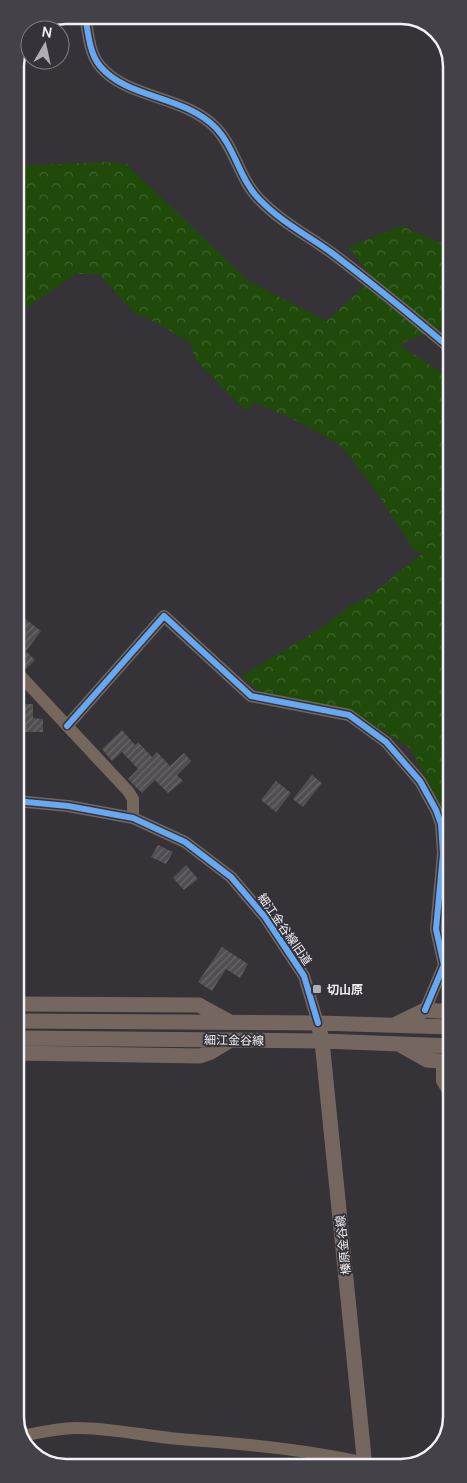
<svg xmlns="http://www.w3.org/2000/svg" width="467" height="1483" viewBox="0 0 467 1483" font-family="Manrope,'Noto Sans JP',sans-serif">
	<defs>
		<pattern id="grass-tufts" width="24" height="20" patternUnits="userSpaceOnUse" patternTransform="scale(1.25)"><rect width="24" height="20" fill="#1f4a09"/><path d="M3 7l-1-3M5 7V3M7 7l1-3M15 17l-1-3M17 17v-4M19 17l1-3" fill="none" stroke="#40652d"/></pattern>
		<pattern id="forest-crowns" width="20" height="18" patternUnits="userSpaceOnUse" patternTransform="scale(1.25)"><rect width="20" height="18" fill="#1f4a09"/><path d="M2 6a3 3 0 1 1 6 0M12 15a3 3 0 1 1 6 0" fill="none" stroke="#40652d"/></pattern>
		<pattern id="building-hatch" width="6" height="6" patternUnits="userSpaceOnUse" patternTransform="scale(1.25)"><rect width="6" height="6" fill="#504e50"/><path d="M-1 1l2-2M0 6l6-6M5 7l2-2" fill="none" stroke="#6a686a"/></pattern>
	</defs>
	<rect width="100%" height="100%" fill="#353338"/>
	<path fill="url(#grass-tufts)" d="M451,813v135l-8,-16v-31z"/>
	<path fill="url(#forest-crowns)" d="M105,162l22,2 121,117 79,40 35,-33 9,-13 -23,-28 53,-21 50,21v77l-52,20 52,35v412l-7,19 -34,-62 -53,-34 -97,-22 -18,-16 74,-45 36,-26 20,-11 51,-41 -9,-2 -36,-57 -37,-48 -38,-22 -48,-22 -9,9 -52,-53 -2,-14 -33,-20 -26,-12 -34,-38h-23l-61,41v-149z"/>
	<path fill="url(#building-hatch)" d="M16,612l25,19 -15,20 9,9 -9,9 -8,-8 -2,2z
		M16,704h17v14l10,1v13h-27z
		M122,730l13,15 3,-3 14,15 5,-5 13,14 14,-13 7,8 -14,14 6,6 -15,12 -13,-13 -13,13 -14,-14 10,-10 -16,-17 -10,9 -10,-12z
		M312,775l10,8 -19,24 -10,-8z
		M276,781l15,12 -15,19 -15,-12z
		M158,845l15,7 -7,12 -15,-7z
		M186,865l12,14 -14,11 -11,-12z
		M222,947l26,17 -8,14 -14,-9 -14,22 -14,-9z"/>
	<g fill="none" stroke-linecap="round" stroke-linejoin="round">
		<path stroke="#75675c" stroke-width="12" d="M85,15c3,16 4,38 15,51 27,33 84,29 116,62 19,20 24,52 43,71 22,23 48,36 73,54 41,31 80,63 119,96
			M16,671l112,120 5,8v19
			M67,726l97,-110 87,80 98,19 37,27 34,39 16,29 5,14 2,30 -7,75 8,36 -19,45
			M16,801l52,5 65,12 52,24 46,35 34,40 39,59 14,47
			M442,1061v20l10,16
			M20,1436c19,-3 38,-8 57,-8 34,0 68,8 102,11 68,5 135,11 200,27"/>
		<path stroke="#75675f" stroke-width="15" d="M16,1004l183,1 31,17
			M16,1021l302,2 134,4
			M318,1023l4,18 43,426
			M396,1024l29,-14 27,2
			M16,1038l306,3 130,5
			M402,1046l25,14 25,2
			M16,1053l184,3 9,-3 20,-12"/>
		<g stroke="#353239" stroke-width="9">
			<path id="cycleway" d="M85,15c3,16 4,38 15,51 27,33 84,29 116,62 19,20 24,52 43,71 22,23 48,36 73,54 41,31 80,63 119,96
				M67,726l97,-110 87,80 98,19 37,27 34,39 16,29 5,14 2,30 -7,75 8,36 -19,45
				M16,801l52,5 65,12 52,24 46,35 34,40 39,59 14,47"/>
		</g>
		<use href="#cycleway" stroke="#66a8f1" stroke-width="6"/>
	</g>
	<rect fill="#b0aeb3" stroke="#353239" stroke-width="2" x="312" y="984" width="10" height="10" rx="2.5"/>
	<g text-anchor="middle" dominant-baseline="central" stroke-width="4" stroke-linejoin="round" paint-order="stroke">
		<g font-size="12" fill="#f2f1f5" stroke="#353239">
			<text transform="translate(285 929) rotate(55)">細江金谷線旧道</text>
			<text transform="translate(234 1040) rotate(1)">細江金谷線</text>
			<text transform="translate(343 1245) rotate(-96)">榛原金谷線</text>
		</g>
		<g font-size="12" font-weight="bold" fill="#f2f1f5" stroke="#353239" text-anchor="start">
			<text x="327" y="989">切山原</text>
		</g>
	</g>
	<path d="M0 0H467V1483H0ZM66 24H401A42 42 0 0 1 443 66V1417A42 42 0 0 1 401 1459H66A42 42 0 0 1 24 1417V66A42 42 0 0 1 66 24Z" fill="#444148" fill-rule="evenodd"/>
	<path fill="none" stroke="#f2f1f5" stroke-width="2.5" d="M66 24H401A42 42 0 0 1 443 66V1417A42 42 0 0 1 401 1459H66A42 42 0 0 1 24 1417V66A42 42 0 0 1 66 24Z"/>
	<g transform="translate(45 45) rotate(9)"><circle r="24" fill="#353239" stroke="#817e84"/>
	<path d="M0-4L9 19L0 12L-9 19Z" fill="#b0aeb3"/>
	<text y="-8" font-size="14" font-weight="bold" text-anchor="middle" fill="#f2f1f5">N</text>
	</g>
</svg>
